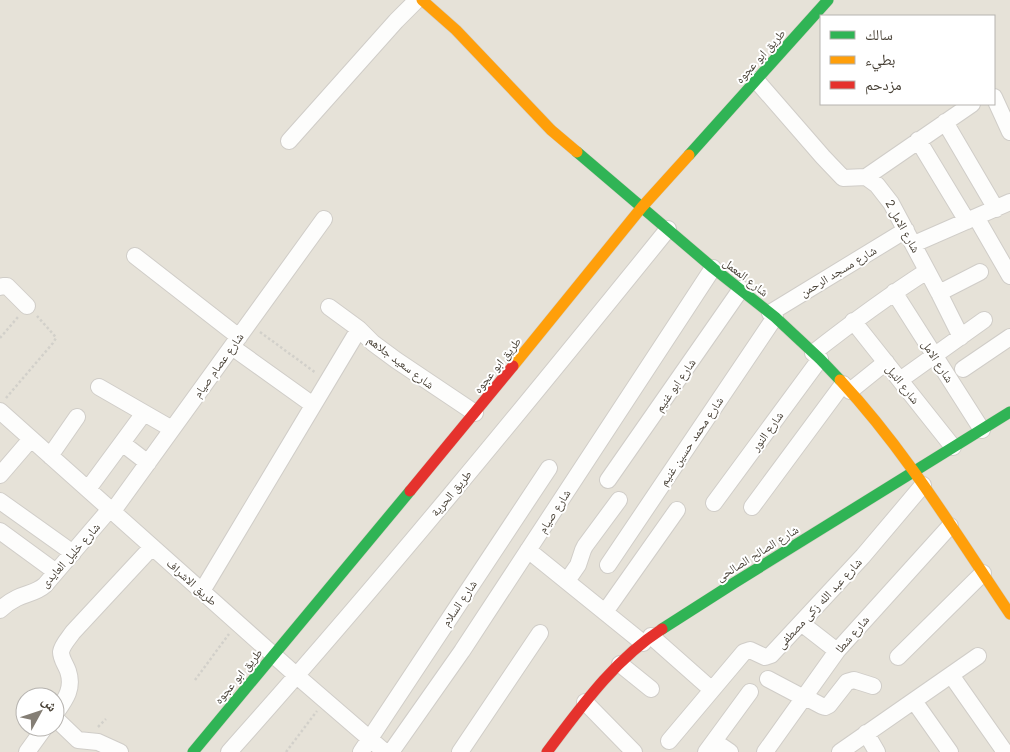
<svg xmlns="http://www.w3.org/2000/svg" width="1010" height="752" viewBox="0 0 1010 752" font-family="Inter,'Noto Naskh Arabic',sans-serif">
	<rect width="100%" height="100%" fill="#f2f0eb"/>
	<path fill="#e6e2d8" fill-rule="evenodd" d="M0,0h1010v752h-1010zM821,16h173v88h-173zM25,697h30v30h-30z"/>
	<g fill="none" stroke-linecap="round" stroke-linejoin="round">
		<g stroke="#d0cdc8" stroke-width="18">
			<path id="street" d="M756,80l67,77 20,21 23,-1 11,8 14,18 48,90 22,44
				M994,97l16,35
				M945,122l51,87
				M918,140l49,81
				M289,141l107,-120 21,-21
				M866,177l106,-73
				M976,217l34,59
				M914,244l96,-42
				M135,256l104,81
				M0,287l3,-1h4l20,20
				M894,292l88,138
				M939,293l41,-21
				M329,307l30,22 14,14 23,17 79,53
				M770,313l136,-83
				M853,321l100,126
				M232,347l81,58
				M813,353c37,-29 75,-57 114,-82
				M963,369l47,-32
				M900,380l84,-60
				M99,387l73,42
				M850,391l36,-29
				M0,411l297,265 88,76
				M122,443l26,20
				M50,456l27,-39
				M0,475l31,-36
				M608,480l133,-191
				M88,489l56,-76
				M0,501l73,52
				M714,503l106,-144
				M752,507l91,-123
				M113,511l211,-292
				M0,531l56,41
				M528,550l115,93
				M608,565l167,-248
				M567,581l11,-16 5,-15 2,-4 34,-46
				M202,591l157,-262
				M0,610c5,-5 11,-9 17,-12 10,-5 19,-5 28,-13l65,-76
				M605,612l72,-102
				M801,623l36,28
				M651,636l61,54
				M898,657l85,-84
				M620,664l31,25
				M951,675l54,77
				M768,679l36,19
				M805,697l17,9 3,1 4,-2 18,-23 7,-2 19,6
				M914,701l36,51
				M585,702l49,50
				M55,714c10,-14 19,-25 13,-43 -2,-6 -7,-12 -7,-19 1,-7 8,-14 12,-20l79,-85
				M55,718l23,22 20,2 22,10
				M866,733l11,19
				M669,741l75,-89 6,-2 15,7 6,-2 92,-99 60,-71
				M714,741l16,11
				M27,752l18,-25
				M229,752c152,-170 296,-346 439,-523
				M361,752l188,-284
				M391,752l71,-101 251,-383
				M460,752l80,-119
				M706,752l44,-60
				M765,752l72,-101 113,-125
				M840,752l138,-96"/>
		</g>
		<g stroke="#d2cdc1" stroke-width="12">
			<path id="fast" d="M577,152l136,116 62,49 45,42 20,21
				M689,155l139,-155
				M662,629l72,-46 276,-171
				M193,752l217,-261"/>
		</g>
		<g stroke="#d2cdc1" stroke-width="12">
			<path id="slow" d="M422,0l34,30 95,100 26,22
				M513,366l129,-159 47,-52
				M840,380c66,71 116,154 170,234"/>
		</g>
		<g stroke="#d2cdc1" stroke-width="12">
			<path id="jam" d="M410,491l103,-125
				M547,752c34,-45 67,-92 115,-123"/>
		</g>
		<path stroke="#d2d0ca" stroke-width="2.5" stroke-dasharray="2.5 2.5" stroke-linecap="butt" d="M260,332l56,41
			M0,338l18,-21
			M6,398l47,-55 3,-5 -2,-3 -17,-19
			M195,680l34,-46
			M98,727l8,-8
			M286,752l31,-41"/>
		<use href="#street" stroke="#fdfdfc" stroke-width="16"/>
		<use href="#fast" stroke="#30b455" stroke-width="11"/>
		<use href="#slow" stroke="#ff9f0a" stroke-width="11"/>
		<use href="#jam" stroke="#e5322d" stroke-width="11"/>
	</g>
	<g text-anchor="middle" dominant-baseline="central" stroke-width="4" stroke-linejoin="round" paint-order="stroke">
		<g font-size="12" fill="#484136" stroke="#fff">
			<text transform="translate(760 56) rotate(-48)">طريق ابو عجوه</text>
			<text transform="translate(903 226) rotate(61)">شارع الامل 2</text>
			<text transform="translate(838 271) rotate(-31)">شارع مسجد الرحمن</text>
			<text transform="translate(746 277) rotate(38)">شارع المعمل</text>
			<text transform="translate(938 361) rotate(57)">شارع الامل</text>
			<text transform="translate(401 362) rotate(37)">شارع سعيد جلاهم</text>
			<text transform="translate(218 365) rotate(-54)">شارع عصام صيام</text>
			<text transform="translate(497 365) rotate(-51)">طريق ابو عجوه</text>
			<text transform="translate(903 384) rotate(52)">شارع النيل</text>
			<text transform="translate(675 385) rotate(-55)">شارع ابو غنيم</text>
			<text transform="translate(767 431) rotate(-54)">شارع النور</text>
			<text transform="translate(691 441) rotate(-56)">شارع محمد حسين غنيم</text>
			<text transform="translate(451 493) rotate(-50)">طريق الحرية</text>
			<text transform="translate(554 511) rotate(-57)">شارع صيام</text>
			<text transform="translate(757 553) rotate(-32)">شارع الصالح الصالحى</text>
			<text transform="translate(70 555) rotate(-48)">شارع خليل العايدى</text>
			<text transform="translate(192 582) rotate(42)">طريق الاشراف</text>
			<text transform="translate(459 603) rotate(-56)">شارع السلام</text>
			<text transform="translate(819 603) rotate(-47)">شارع عبد الله زكى مصطفى</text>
			<text transform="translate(852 634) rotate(-49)">شارع شطا</text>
			<text transform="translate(238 676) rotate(-50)">طريق ابو عجوه</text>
		</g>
	</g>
	<rect x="820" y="15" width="175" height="90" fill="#ffffff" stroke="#b6b3af"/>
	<rect x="830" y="31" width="25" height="8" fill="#30b455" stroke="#b6b3af"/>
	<text x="865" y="40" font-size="15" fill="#484136">سالك</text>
	<rect x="830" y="56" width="25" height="8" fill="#ff9f0a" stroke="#b6b3af"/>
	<text x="865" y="65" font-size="15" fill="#484136">بطيء</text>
	<rect x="830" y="81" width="25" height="8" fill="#e5322d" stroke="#b6b3af"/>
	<text x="865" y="90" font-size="15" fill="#484136">مزدحم</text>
	<g transform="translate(40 712) rotate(50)"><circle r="24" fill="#ffffff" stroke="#b6b3af"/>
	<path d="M0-4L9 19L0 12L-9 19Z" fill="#847e75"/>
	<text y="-8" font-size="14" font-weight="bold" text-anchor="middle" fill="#484136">ش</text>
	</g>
</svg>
